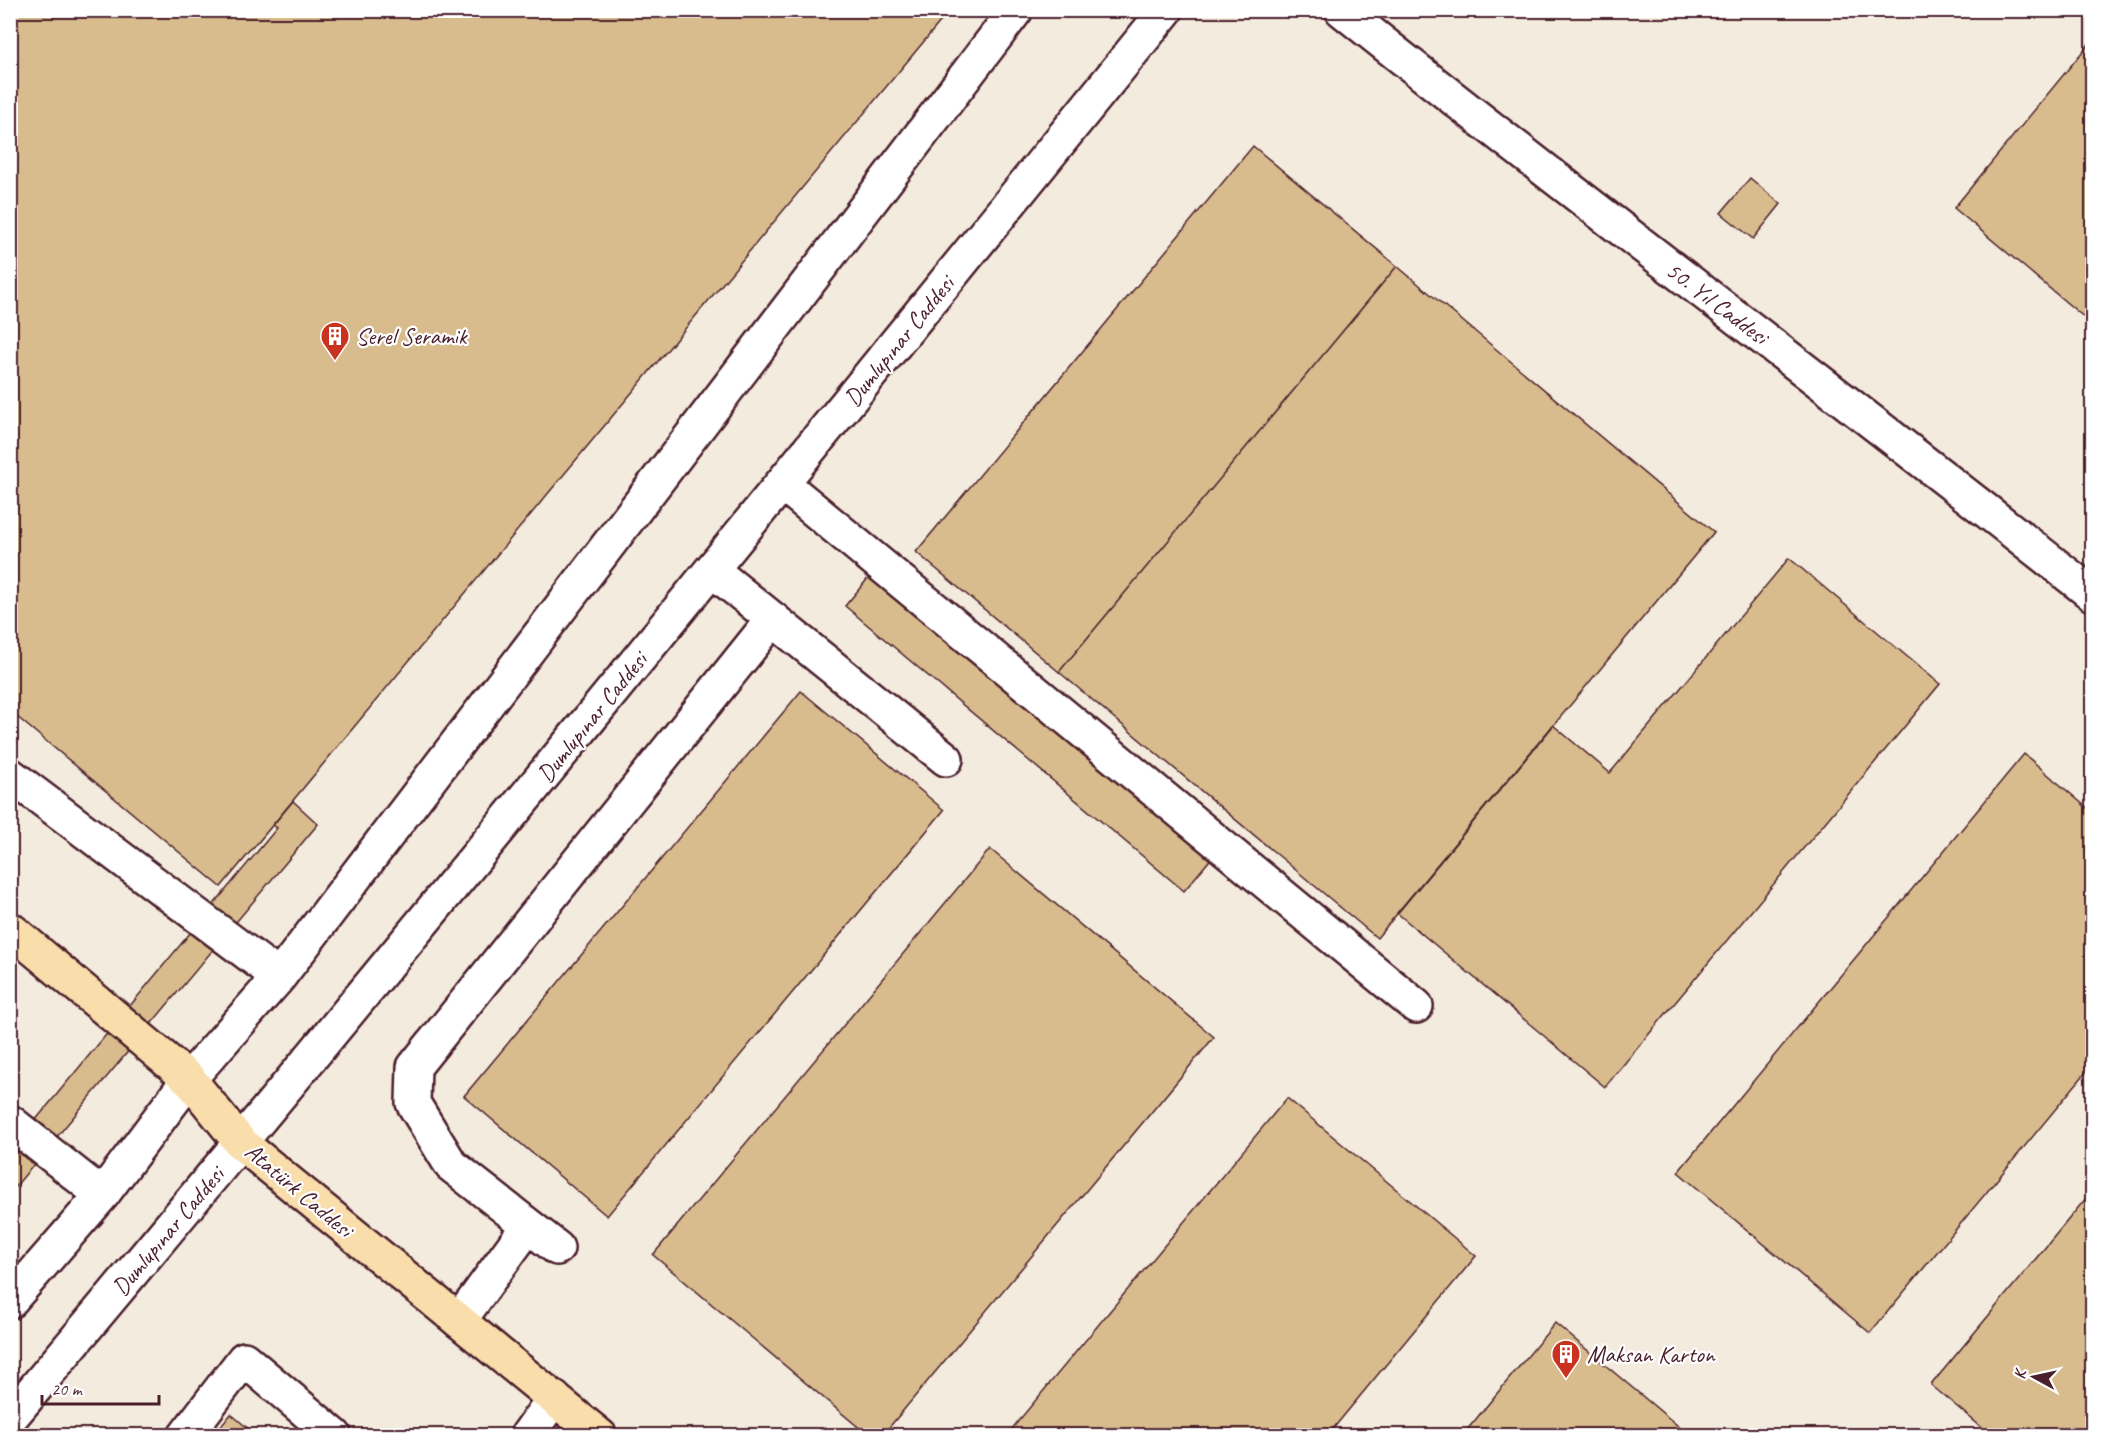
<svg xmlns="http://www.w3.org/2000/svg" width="2103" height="1446" viewBox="0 0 2103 1446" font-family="Caveat,sans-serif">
	<rect width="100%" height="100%" fill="#fff"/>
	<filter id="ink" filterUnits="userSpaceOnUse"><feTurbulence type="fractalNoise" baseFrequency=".0167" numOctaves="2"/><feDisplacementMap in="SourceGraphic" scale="12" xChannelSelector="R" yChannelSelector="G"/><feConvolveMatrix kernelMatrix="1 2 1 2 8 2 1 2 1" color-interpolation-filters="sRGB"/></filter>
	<g filter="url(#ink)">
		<path fill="#f3ebdd" d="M10,11h2082v1424h-2081z"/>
		<path fill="#d8bc8d" stroke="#4a1f2b" stroke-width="1.5" d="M10,10h940l-729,877 -211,-176z
			M2092,40v284l-138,-116z
			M1253,146l144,120 -338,406 -143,-120z
			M1750,178l31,26 -28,35 -32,-26z
			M1397,266l317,266 -337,406 -318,-266z
			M1789,558l151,126 -335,403 -208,-174 156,-188 57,48z
			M880,564l339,285 -35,42 -339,-285z
			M801,691l143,119 -337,406 -143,-120z
			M2024,754l68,58v253l-222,268 -192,-161z
			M293,801l25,23 -308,369v-42l267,-323 -4,-3z
			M990,849l224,188 -332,399h-13l-216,-181z
			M1287,1098l189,158 -149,180h-321z
			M2092,1191v245h-100l-61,-51z
			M1555,1323l135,113h-228z
			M231,1414l26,22h-44z"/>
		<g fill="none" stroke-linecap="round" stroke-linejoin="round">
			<g stroke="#4a1f2b" stroke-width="38">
				<path id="minor" d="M1342,10c247,199 503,387 750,584
					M783,484l633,522
					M712,570l234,189
					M10,775l269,202 737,-967
					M10,1122l92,73
					M557,1248l-106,-83 -38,-62 1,-36 359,-448
					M10,1301l92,-106 87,-116 90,-102
					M459,1321l69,-95
					M10,1418c391,-465 774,-936 1156,-1408
					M185,1436l59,-77 91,77
					M527,1436l27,-38"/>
			</g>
			<g stroke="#4a1f2b" stroke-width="38">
				<path id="major" d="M10,929l179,150 52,64 359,293"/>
			</g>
			<use href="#minor" stroke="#fff" stroke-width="33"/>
			<use href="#major" stroke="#f9ddab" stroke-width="33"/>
		</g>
	</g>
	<defs>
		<g id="building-pin" transform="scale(1.5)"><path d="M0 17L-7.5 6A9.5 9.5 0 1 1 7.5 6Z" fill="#c8321e" stroke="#fff"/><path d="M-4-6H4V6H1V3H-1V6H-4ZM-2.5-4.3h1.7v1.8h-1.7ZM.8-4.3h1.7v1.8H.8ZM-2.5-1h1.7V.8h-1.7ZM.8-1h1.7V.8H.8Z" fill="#fff"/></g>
	</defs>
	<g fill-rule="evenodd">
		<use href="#building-pin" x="335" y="336"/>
		<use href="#building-pin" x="1566" y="1354"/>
	</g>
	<g text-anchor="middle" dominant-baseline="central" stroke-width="4.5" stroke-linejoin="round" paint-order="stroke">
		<g font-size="24" fill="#4a1f2b" stroke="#fff">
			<text transform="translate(1717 303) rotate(37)">50. Yıl Caddesi</text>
			<text transform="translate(899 341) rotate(-51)">Dumlupınar Caddesi</text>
			<text transform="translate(592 717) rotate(-51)">Dumlupınar Caddesi</text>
			<text transform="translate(299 1190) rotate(40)">Atatürk Caddesi</text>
			<text transform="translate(168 1231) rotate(-50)">Dumlupınar Caddesi</text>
		</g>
		<g font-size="24" fill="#4a1f2b" stroke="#fff" text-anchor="start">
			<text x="356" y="336">Serel Seramik</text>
			<text x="1587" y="1354">Maksan Karton</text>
		</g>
	</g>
	<rect width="2103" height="1446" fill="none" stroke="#fff" stroke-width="36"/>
	<rect x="18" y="18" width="2067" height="1410" fill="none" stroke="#4a1f2b" stroke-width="2" filter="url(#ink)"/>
	<g transform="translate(2034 1377) rotate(278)" stroke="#ffffff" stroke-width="4.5" paint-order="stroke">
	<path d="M0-4.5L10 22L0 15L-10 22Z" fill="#4a1f2b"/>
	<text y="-9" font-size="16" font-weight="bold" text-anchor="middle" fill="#4a1f2b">K</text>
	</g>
	<path d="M42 1395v9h117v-9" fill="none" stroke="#4a1f2b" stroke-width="3"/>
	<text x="51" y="1395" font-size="18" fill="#4a1f2b" stroke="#ffffff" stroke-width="4.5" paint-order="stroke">20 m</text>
</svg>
